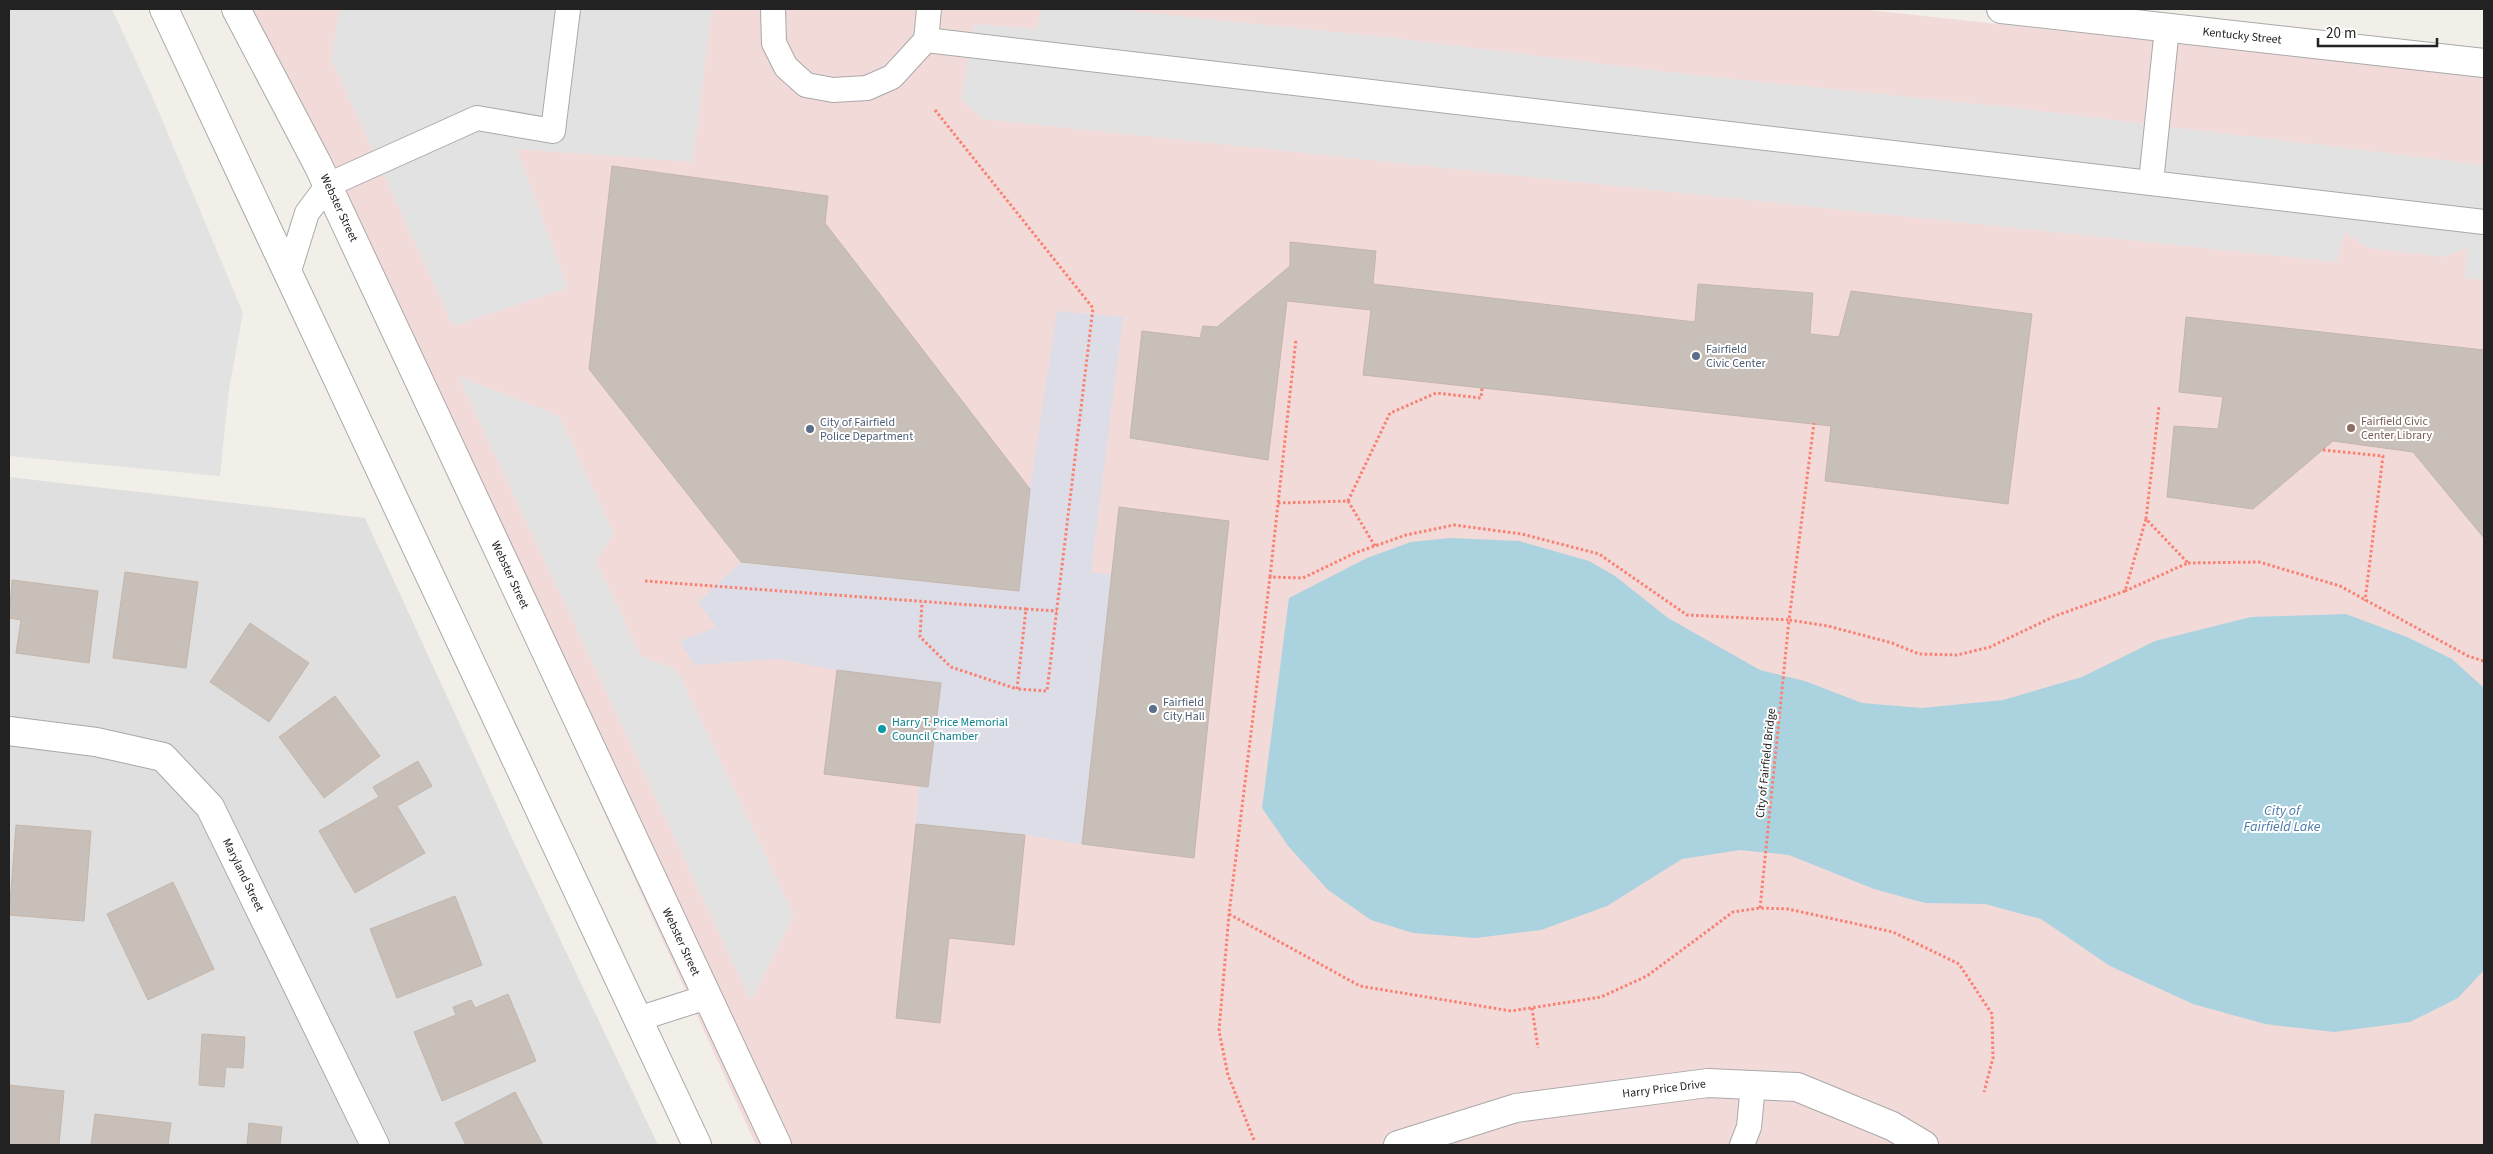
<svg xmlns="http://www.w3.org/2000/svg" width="2493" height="1154" viewBox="0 0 2493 1154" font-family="'Source Sans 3',sans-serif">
	<rect width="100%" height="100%" fill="#f2efe9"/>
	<path fill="#e0dfdf" d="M9,477l356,41 153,333 140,294h-649z"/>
	<path fill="#f2dad9" d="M238,9h1622l624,68v1068h-1728z"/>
	<path fill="#e2e2e2" d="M9,9h103l41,89 90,215 -14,76 -9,87 -211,-20z
		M340,9h372l-19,153 -176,-13 51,139 -115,38 -122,-267z
		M1041,9h69l285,29 299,37 314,32 476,58v115l-19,-2 2,-30 -22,9 -77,-9 -23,-16 -8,30 -1355,-143 -21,-20 13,-75 63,5z
		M458,376l101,40 55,118 -18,27 45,95 36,14 117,245 -43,86z"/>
	<path fill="#dddde8" d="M1057,311l66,6 -32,255 21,3 -30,269 -57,-9 -109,-11 3,-38 9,1 13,-104 -104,-13 -58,-11 -85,6 -14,-24 36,-14 -18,-25 43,-40 278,29 11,-102z"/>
	<path fill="#aad3df" d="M1451,538l68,3 70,20 26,15 53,42 92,52 45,11 57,22 60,5 81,-8 79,-23 73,-36 96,-24 95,-3 61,23 45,22 32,29v282l-26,28 -48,24 -76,10 -69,-8 -72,-20 -83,-38 -69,-47 -56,-15 -60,-1 -51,-14 -85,-34 -49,-5 -58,9 -75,47 -66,24 -65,8 -63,-5 -42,-13 -43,-30 -39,-43 -27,-39 27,-210 78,-40 44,-16z"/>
	<path fill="#c7bfb8" stroke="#c4b6ab" d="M612,166l216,30 -3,27 205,266 -11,102 -278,-29 -152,-193z
		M1290,242l86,9 -3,33 322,38 3,-38 115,9 -3,41 29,3 12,-46 181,23 -24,190 -183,-23 6,-55 -468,-51 8,-65 -84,-9 -19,159 -138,-22 12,-107 58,7 3,-12 14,1 73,-61z
		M2186,317l298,33v188l-71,-86 -80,-11 -80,68 -86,-12 7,-71 44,3 5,-32 -44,-5z
		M1119,507l110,14 -35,337 -112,-14z
		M125,572l73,10 -12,86 -73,-10z
		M12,580l86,11 -9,72 -73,-10 5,-33 -12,-2z
		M250,623l59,40 -40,59 -59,-40z
		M837,670l104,13 -13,104 -104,-13z
		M335,696l45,60 -56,42 -45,-61z
		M418,761l14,25 -35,20 28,47 -70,40 -36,-62 60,-34 -6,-10z
		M916,824l109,11 -11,110 -65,-7 -9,85 -44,-5z
		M16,825l75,6 -7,90 -75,-6z
		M173,882l41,87 -66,31 -41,-86z
		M455,896l27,69 -85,33 -27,-69z
		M508,994l28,67 -94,40 -28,-69 42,-17 -3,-8 18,-7 4,8z
		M202,1034l43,3 -2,31 -17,-1 -2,20 -25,-2z
		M9,1085l55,6 -5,54h-50z
		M515,1092l28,53h-77l-11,-22z
		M95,1114l76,9 -3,22h-77z
		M249,1123l33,4 -2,18h-33z"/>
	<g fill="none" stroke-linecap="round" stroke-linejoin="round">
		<g stroke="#a9a9a9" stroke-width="26">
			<path id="service" d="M773,9l1,34 12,24 20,18 27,5 34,-2 25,-11 34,-37 3,-31
				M926,40l1558,182
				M2151,182l16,-154
				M288,274l19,-61 21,-28 149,-67 76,13 15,-122
				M638,1019l69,-22
				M1742,1145l7,-18 4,-42"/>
		</g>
		<g stroke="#a9a9a9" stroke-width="30">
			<path id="minor" d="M164,9l533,1136
				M236,9l82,156 459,980
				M2001,9l483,54
				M9,731l87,11 67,15 47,50 165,338
				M1398,1145l118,-37 192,-25 89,4 95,39 32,19"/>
		</g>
		<path stroke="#fa8072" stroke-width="3" stroke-dasharray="2.5 2.5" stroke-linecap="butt" d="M935,110l158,198 -46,383 -30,-2
			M2323,450l60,6 -18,145
			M1348,501l42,-88 46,-20 45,5 1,-10
			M1278,503l70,-2 27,45
			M2146,519l13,-113
			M2188,563l71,-1 81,24 128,70 16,5
			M1270,577l26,-238
			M645,581l381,28 -9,80 -66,-22 -31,-30 2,-35
			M1026,609l31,2
			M1760,908l29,-288 39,6 64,17 27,11 38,1 33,-8 65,-31 70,-25 21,-72 42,44 -63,28
			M1229,914l131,72 151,25 90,-14 46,-21 86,-64 27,-4 28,1 105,23 66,32 33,50 1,44 -9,34
			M1532,1008l6,40
			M1254,1140l-26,-65 -9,-44 10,-117 41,-337 33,1 52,-25 51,-18 48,-10 68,9 77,20 88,61 102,5 25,-197"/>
		<use href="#service" stroke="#fff" stroke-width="24"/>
		<use href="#minor" stroke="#fff" stroke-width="28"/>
	</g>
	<g fill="#5c6f8a" stroke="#fff" stroke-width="2">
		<circle cx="1696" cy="356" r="5"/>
		<circle cx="810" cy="429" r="5"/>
		<circle cx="1153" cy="709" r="5"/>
	</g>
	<circle fill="#8d6e63" stroke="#fff" stroke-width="2" cx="2351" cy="428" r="5"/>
	<circle fill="#0f9aa8" stroke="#fff" stroke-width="2" cx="882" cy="729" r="5"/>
	<g text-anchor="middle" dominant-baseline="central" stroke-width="4" stroke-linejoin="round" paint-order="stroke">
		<g font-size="12" fill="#222" stroke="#fff">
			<text transform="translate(2242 36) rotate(6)">Kentucky Street</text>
			<text transform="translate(339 208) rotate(65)">Webster Street</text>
			<text transform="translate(510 575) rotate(65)">Webster Street</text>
			<text transform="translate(1766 763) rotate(-84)">City of Fairfield Bridge</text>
			<text transform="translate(243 875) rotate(64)">Maryland Street</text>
			<text transform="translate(681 942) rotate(65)">Webster Street</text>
			<text transform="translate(1664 1089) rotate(-7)">Harry Price Drive</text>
		</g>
		<g font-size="12" fill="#4e5e75" stroke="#fff" text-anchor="start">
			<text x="1706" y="349">Fairfield<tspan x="1706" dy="14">Civic Center</tspan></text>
			<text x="820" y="422">City of Fairfield<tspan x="820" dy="14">Police Department</tspan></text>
			<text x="1163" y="702">Fairfield<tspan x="1163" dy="14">City Hall</tspan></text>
		</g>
		<g font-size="12" fill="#785e54" stroke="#fff" text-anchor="start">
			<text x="2361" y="421">Fairfield Civic<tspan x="2361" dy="14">Center Library</tspan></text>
		</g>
		<g font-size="12" fill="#0d838f" stroke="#fff" text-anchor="start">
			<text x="892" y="722">Harry T. Price Memorial<tspan x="892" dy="14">Council Chamber</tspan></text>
		</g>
		<g font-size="14" font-style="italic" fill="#4a7aab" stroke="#fff">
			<text x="2282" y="811">City of<tspan x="2282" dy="16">Fairfield Lake</tspan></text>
		</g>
	</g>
	<rect width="2493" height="1154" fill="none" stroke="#222222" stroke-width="20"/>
	<path d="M2318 38v8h119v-8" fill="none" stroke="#222222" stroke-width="2.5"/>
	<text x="2326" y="38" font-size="15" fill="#222222" stroke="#ffffff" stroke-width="4" paint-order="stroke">20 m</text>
</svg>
